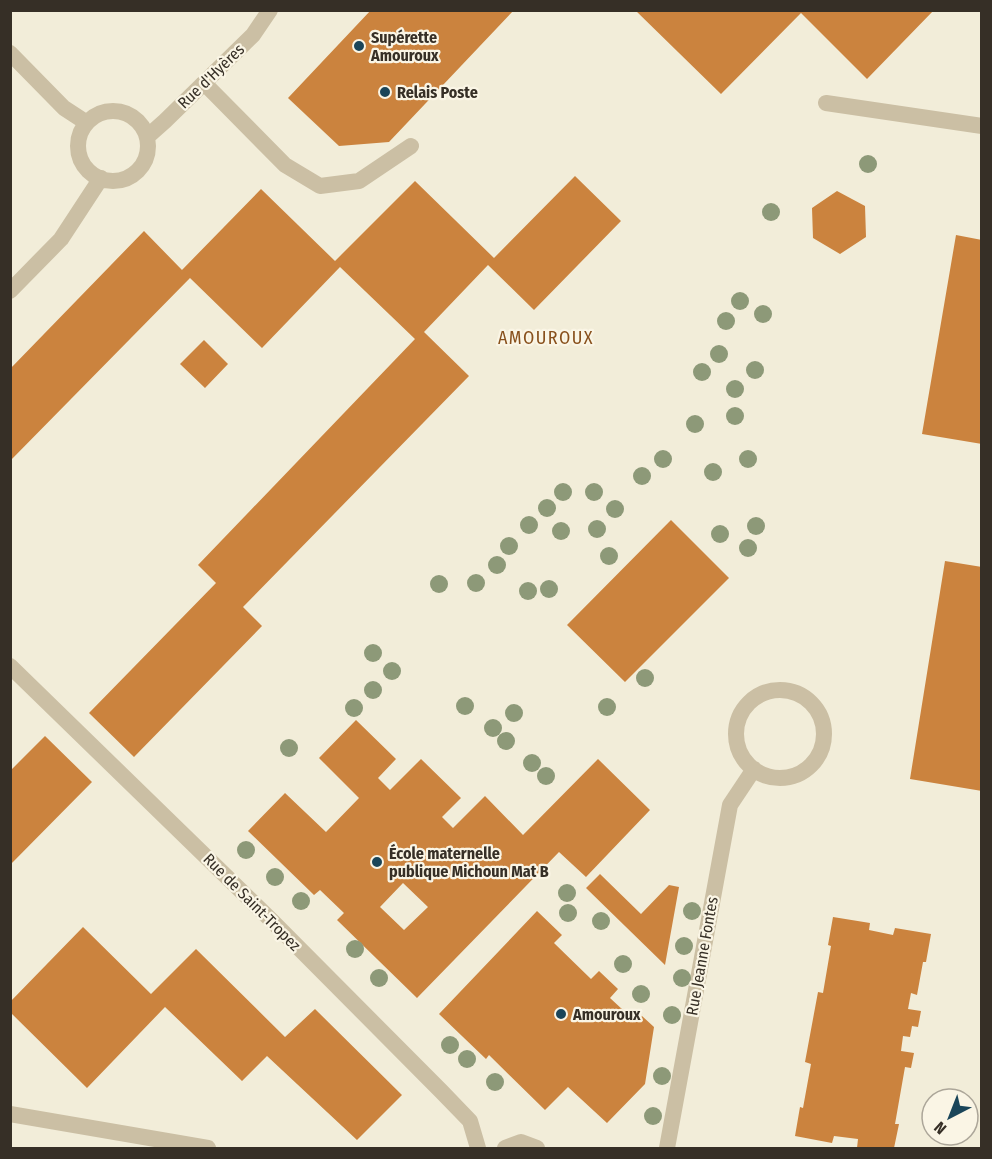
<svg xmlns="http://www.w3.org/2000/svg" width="992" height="1159" viewBox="0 0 992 1159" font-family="'Fira Sans Condensed',sans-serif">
	<rect width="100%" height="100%" fill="#f2edd9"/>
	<path fill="#cb833e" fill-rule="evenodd" d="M371,10h143l-125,132 -50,4 -51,-48z
		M635,10h299l-67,69 -66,-66 -80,81z
		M575,176l46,45 -87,89 -46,-45 -64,67 45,44 -226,231 19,19 -128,131 -45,-44 127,-130 -18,-18 217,-226 -75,-72 -78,81 -72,-70 -180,183v-92l134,-138 38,39 79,-81 74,72 80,-80 79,77z
		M837,191l28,15 1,31 -26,17 -27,-16 -1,-30z
		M956,235l26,5v204l-60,-10z
		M204,340l24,24 -23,24 -25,-24z
		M671,520l58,58 -104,104 -58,-57z
		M945,561l37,6v224l-72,-12z
		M356,720l40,39 -18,19 12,12 31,-31 40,39 -19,19 11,11 32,-32 38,39 75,-76 52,51 -64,67 -27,-25 -142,146 -80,-78 7,-7 -24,-23 -6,5 -66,-64 37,-38 41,39 33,-34 -40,-40zM403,883l25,24 -24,23 -24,-23z
		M45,736l47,46 -82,83v-94z
		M600,874l41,40 28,-29 10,2 -14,78 -79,-77z
		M537,911l25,24 -8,8 37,36 8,-8 19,18 -8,9 26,24 6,-6 12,11 -9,57 -38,39 -39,-36 -23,23 -56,-55 -3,4 -47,-45z
		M833,917l37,6 -1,7 24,5 2,-7 36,6 -5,28h-3l-6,33 -6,-2 -3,16 13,2 -3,16 -6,-1 -2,11 -7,-1 -2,15 13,2 -3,15 -6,-1 -10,57h4l-5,24h-37l1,-9 -24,-3 -2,7 -37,-7 5,-29 3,1 8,-44 -6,-2 13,-70 5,1 8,-47 -3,-1z
		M83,927l68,67 45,-45 89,88 30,-28 87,86 -45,45 -90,-84 -25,25 -77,-74 -78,81 -77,-76v-10z"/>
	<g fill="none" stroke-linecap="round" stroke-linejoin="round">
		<path stroke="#cbbfa4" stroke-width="16" d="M204,83l81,82 35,21 39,-5 52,-35
			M826,103l156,23
			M736 734a44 44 0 1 1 88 0a44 44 0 1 1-88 0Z
			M505,1148l16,-6 16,6
			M667,1148l63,-343 24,-36"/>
		<path stroke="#cbbfa4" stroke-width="16" d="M10,53l54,55 23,15
			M78 146a35 35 0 1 1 70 0a35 35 0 1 1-70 0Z
			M147,137l18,-16 88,-86 17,-25
			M10,291l51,-52 40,-61
			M10,666l261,254 170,171 29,30 8,27
			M10,1114l198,34"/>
	</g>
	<g fill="#8d9978">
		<circle cx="868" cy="164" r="9"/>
		<circle cx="771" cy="212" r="9"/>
		<circle cx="740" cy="301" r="9"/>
		<circle cx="763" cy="314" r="9"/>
		<circle cx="726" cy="321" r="9"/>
		<circle cx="719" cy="354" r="9"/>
		<circle cx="755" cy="370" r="9"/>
		<circle cx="702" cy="372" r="9"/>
		<circle cx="735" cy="389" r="9"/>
		<circle cx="735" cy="416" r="9"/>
		<circle cx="695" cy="424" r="9"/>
		<circle cx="663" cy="459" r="9"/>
		<circle cx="748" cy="459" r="9"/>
		<circle cx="713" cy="472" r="9"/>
		<circle cx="642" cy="476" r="9"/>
		<circle cx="563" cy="492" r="9"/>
		<circle cx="594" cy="492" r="9"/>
		<circle cx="547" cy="508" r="9"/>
		<circle cx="615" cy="509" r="9"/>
		<circle cx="529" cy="525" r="9"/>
		<circle cx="756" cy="526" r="9"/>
		<circle cx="597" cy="529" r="9"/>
		<circle cx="561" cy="531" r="9"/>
		<circle cx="720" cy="534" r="9"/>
		<circle cx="509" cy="546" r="9"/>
		<circle cx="748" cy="548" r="9"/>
		<circle cx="609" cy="556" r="9"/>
		<circle cx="497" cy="565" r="9"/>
		<circle cx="476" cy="583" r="9"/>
		<circle cx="439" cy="584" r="9"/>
		<circle cx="549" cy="589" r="9"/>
		<circle cx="528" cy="591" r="9"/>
		<circle cx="373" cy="653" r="9"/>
		<circle cx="392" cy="671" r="9"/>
		<circle cx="645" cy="678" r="9"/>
		<circle cx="373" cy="690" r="9"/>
		<circle cx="465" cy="706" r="9"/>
		<circle cx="607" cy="707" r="9"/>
		<circle cx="354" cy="708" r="9"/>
		<circle cx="514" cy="713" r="9"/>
		<circle cx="493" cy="728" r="9"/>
		<circle cx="506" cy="741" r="9"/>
		<circle cx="289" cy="748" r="9"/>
		<circle cx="532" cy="763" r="9"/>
		<circle cx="546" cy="776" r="9"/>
		<circle cx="246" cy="850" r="9"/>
		<circle cx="275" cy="877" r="9"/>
		<circle cx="567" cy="893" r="9"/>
		<circle cx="301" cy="901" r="9"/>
		<circle cx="692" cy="911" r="9"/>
		<circle cx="568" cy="913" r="9"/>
		<circle cx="601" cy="921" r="9"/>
		<circle cx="684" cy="946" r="9"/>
		<circle cx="355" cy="949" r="9"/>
		<circle cx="623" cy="964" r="9"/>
		<circle cx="379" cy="978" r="9"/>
		<circle cx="682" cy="978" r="9"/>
		<circle cx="641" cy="994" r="9"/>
		<circle cx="672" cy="1015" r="9"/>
		<circle cx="450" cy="1045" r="9"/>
		<circle cx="467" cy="1059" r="9"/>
		<circle cx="662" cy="1076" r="9"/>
		<circle cx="495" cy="1082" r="9"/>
		<circle cx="653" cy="1116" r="9"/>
	</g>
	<g fill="#1a4559" stroke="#faf5e5" stroke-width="2">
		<circle cx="359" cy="46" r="6"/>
		<circle cx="385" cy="92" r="6"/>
		<circle cx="377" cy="862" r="6"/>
		<circle cx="561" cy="1014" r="6"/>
	</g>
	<g text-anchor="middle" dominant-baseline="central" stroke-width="4.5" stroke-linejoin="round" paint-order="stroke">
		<g font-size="16" font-weight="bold" fill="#362f26" stroke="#faf5e5" text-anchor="start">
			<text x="371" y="37">Supérette<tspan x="371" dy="18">Amouroux</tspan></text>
			<text x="397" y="92">Relais Poste</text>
			<text x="389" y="853">École maternelle<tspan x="389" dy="18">publique Michoun Mat B</tspan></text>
			<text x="573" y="1014">Amouroux</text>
		</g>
		<g font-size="16" fill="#362f26" stroke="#faf5e5">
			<text transform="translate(211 76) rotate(-44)">Rue d'Hyères</text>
			<text transform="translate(252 902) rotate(45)">Rue de Saint-Tropez</text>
			<text transform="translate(702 956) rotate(-80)">Rue Jeanne Fontes</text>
		</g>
		<g font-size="18" letter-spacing="1.5" fill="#88501c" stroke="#faf5e5">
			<text x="546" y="338">AMOUROUX</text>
		</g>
	</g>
	<rect width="992" height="1159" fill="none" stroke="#362f26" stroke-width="24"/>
	<g transform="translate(950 1117) rotate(222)"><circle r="28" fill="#faf5e5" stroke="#aca699" stroke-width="1.5"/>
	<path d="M0-4.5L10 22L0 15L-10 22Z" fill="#1a4559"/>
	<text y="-9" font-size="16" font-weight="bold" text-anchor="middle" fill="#362f26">N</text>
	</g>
</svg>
